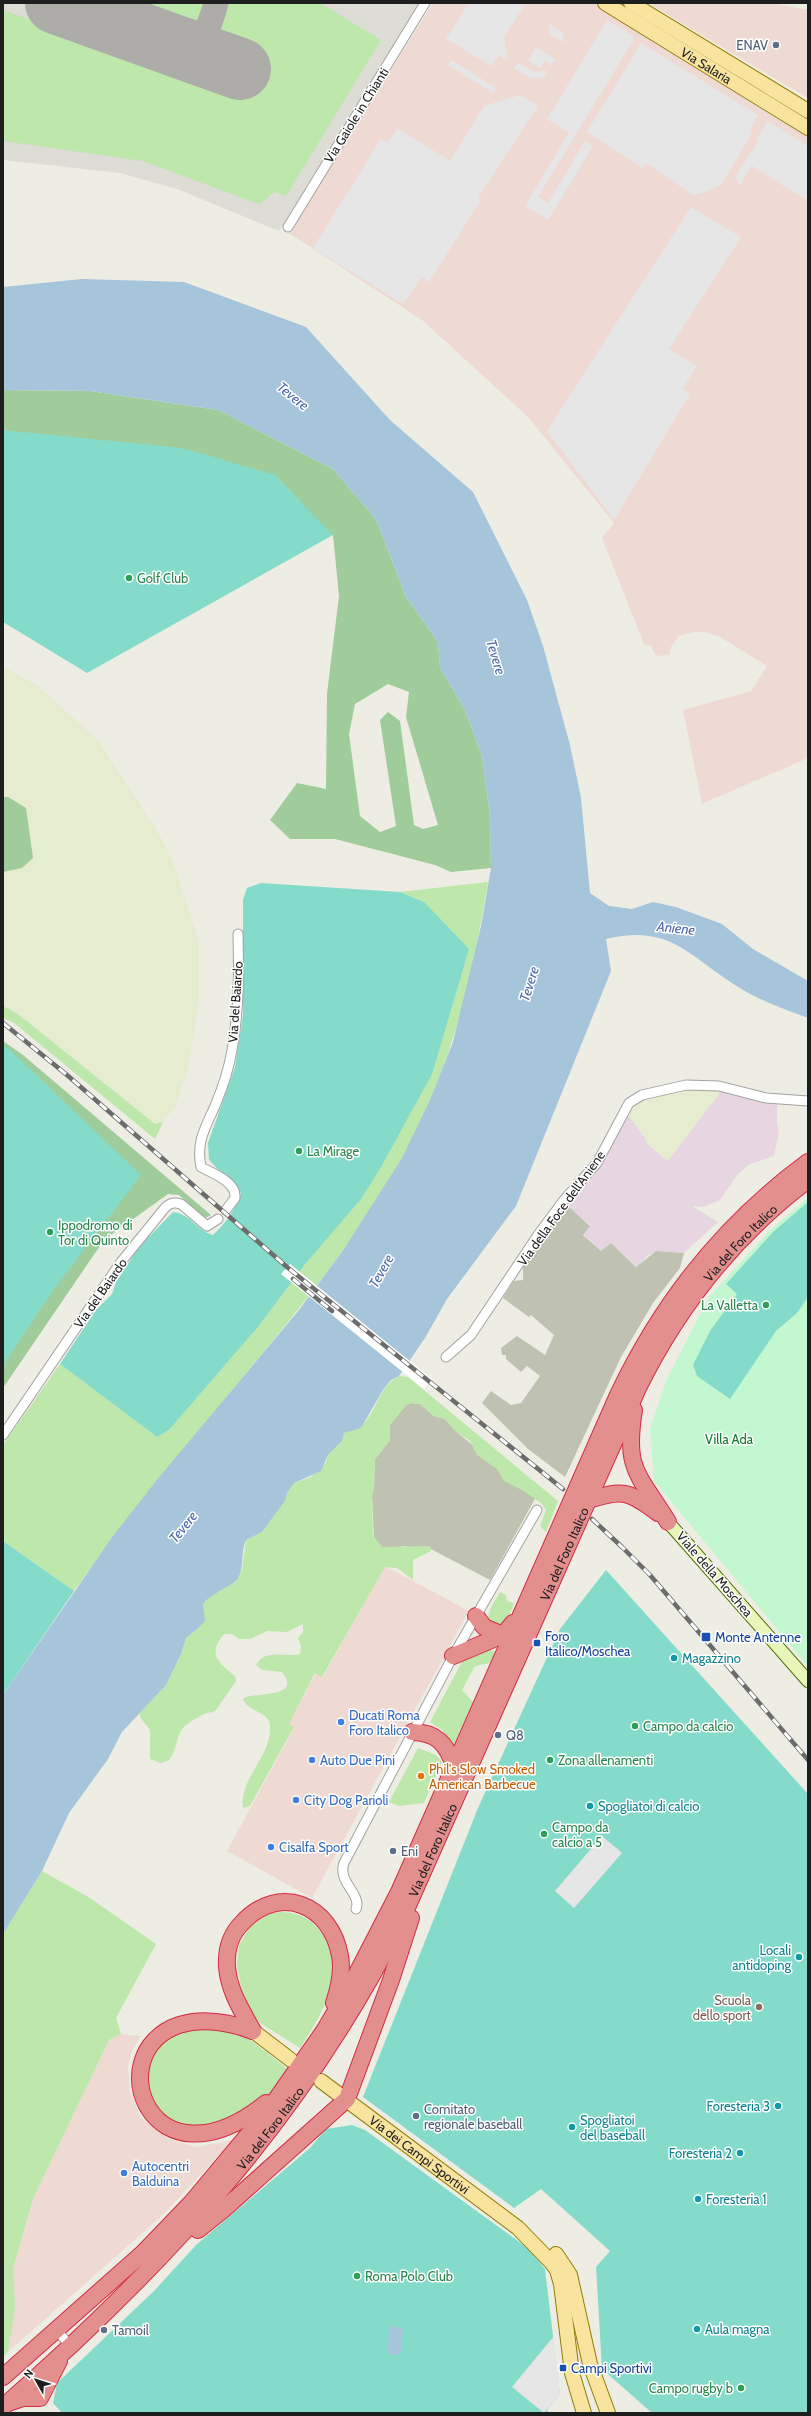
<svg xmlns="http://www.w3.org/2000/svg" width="811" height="2416" viewBox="0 0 811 2416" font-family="Cabin,sans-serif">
	<rect width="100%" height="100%" fill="#eeede4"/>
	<path fill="#efdad3" d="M433,3h161l214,134v621l-106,46 -19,-94 68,-19 16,-25 -47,-29 -14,-5h-12l-15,4 -8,11 -2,8 -13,1 -5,-10 -7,-2 -42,-106 12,-15 -86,-106 -106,-97 -133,-87z
		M648,3h125l35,7v88z
		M385,1566l84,45 -157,287 -85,-47 67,-123 -5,-4 27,-51 7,4z
		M121,2034l20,2 -9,15 -4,15 2,25 10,26 29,22 27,8 37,-7 -69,74 -156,138 5,-83 20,-70 76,-159z"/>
	<path fill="#e7d6e1" d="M719,1089l58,15v20l2,7 -5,25 -24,8 -12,10 -18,26 -17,7 -11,-1 26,16 -34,31 -28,-2 -9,5 -10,11 -26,-24 -10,8 -18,-17 7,-9 -23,-20 61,-90 40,45 50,-65z"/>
	<path fill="#dddcd5" d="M3,3h417l-141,228 -102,-42 -57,-16 -117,-13z"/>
	<path fill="#bfc2b0" d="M567,1205l23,21 -7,9 18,16 10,-8 25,24 20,-16 28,2 -4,15 -27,35 -32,54 -56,120 -37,-28 -46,-46 9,-12 20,14 10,-2 19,-27 -13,-10 -6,6 -15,-13v-4h-4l-1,-7 16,-12 28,19 9,-20 -23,-20 -2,2 -26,-19 11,-17 9,-1v-13l4,-10 10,-10 15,-25 11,-8z
		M412,1403l8,1 14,12 11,3 14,15 77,63 -46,83 -65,-34 -9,2 -12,-2 -13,2 -9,-1 -8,-8 -2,-44 2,-8 1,-28 15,-19v-15l16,-20z"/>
	<path fill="#e5ecd0" d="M3,667l34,18 62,56 63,98 14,31 23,73v61l-12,69 -12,34 -12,15 -8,2 -137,-110 -15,-8v-134l19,-4 -14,-71h-5z
		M686,1090l33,1 -1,4 -50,66 -22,-18 1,-2 -19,-26 4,-9 25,-12z"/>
	<path fill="#bde7ab" d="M118,3h87c-2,11 -8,21 -19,24z
		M224,3h96l61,37 -95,156 -11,-4 -16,12 -116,-43 -140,-20v-131l238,83 16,-43 -35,-12 -5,-6z
		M488,882c-12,73 -28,147 -56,215 -41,97 -109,183 -176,264 -62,76 -125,150 -182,230l-71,-50v-96l57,-81 97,73 12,-7 89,-103 48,-64 118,-361 -24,-10z
		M3,1006l15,8 137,110 8,-2 -8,17 -141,-116 -11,-5z
		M399,1376l9,1 150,124 -12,31 -6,-6 6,-16 -5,-7 -19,-13 -18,-9 -7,-12 -20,-14 -7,-14 -15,-10 -10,-12 -11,-3 -14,-12 -8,-1 -6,2 -16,20v15l-15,19 -1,28 -2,8 1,40 9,12 48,-1 1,5 -18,9v20l-16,-12 -12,-1 -63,110 -7,-4 -26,51 5,3 -44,79 -7,2c-4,-30 29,-52 27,-82 0,-15 -23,-14 -27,-27 7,-8 61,1 39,-27l-20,-2 -6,-5c9,-17 31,-7 44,-11l1,-8 -3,-8 5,-6v-8l-16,8 -20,-1 -17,8h-11l-7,-5h-8c-18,22 -4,29 11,42l1,5 -20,29c-4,4 -7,1 -12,4 -4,2 -18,10 -21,14 -8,10 -6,23 -14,32l-8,3 -11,-4v-29l-10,-13v-4l26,-28 15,-31 5,-16 10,-8 7,-26 13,-13 20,-9 6,-13 4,-29 16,-8 23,-31 2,-8 7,-10 17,-6 15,-14 2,-8 14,-14 2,-8c8,-3 17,-5 22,-12 11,-14 16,-37 33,-45z
		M500,1592l6,3 1,6 7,2c-4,10 -6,21 -17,24l-9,-5c-1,-11 7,-21 12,-30z
		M485,1649l11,3 -6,11 -15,3 -13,24 11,12 -19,42 -12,-14 -12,-8 34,-64z
		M418,1748l18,7 6,7 -18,41 -25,3 -10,-4z
		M42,1871l48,27 66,46 -40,74 5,16 -12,6 -76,159 -20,70 2,39 -7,44 -5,5v-423z
		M281,1912c18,1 28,5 39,19 32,37 2,83 -20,117l-46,-29 -13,-33 -4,-21 2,-20 11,-18 19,-13z
		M187,2026l43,2 20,12 38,29 -9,16 -24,23 -20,12 -46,9 -25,-11 -12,-16 -5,-20 4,-30z"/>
	<path fill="#9fcc9a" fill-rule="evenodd" d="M3,390l87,1 128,19 115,59 43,50 30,78 32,45 2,26 25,42 17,46 8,60 1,52 -40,4 -16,-7 -100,-26h-45l-20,-19 27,-37 29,6 1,-95 12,-98 -6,-61 -330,-104zM388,684l21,8 -3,25 32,108 -15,4 -9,-4 -14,-104 -12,-9 -8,8 16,106 -16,6 -20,-16 -11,-82 6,-30z
		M3,797h5l18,11 7,50 -11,10 -19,4z
		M3,1041l20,14 188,160 -6,3 -26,-23 -11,-1 -64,46 -101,148z"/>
	<path fill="#c2f7d0" d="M808,1198v468l-154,-185 -4,-52 17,-50 42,-82 60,-66z"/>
	<path fill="#84dbca" d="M3,430l179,18 93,27 58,60 -246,138 -84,-51z
		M261,883l139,9 24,10 45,47 -37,125 -51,93 -20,32 -55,64 -48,64 -89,103 -12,7 -97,-73 36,-54 16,-16 4,-12 23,-35 34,-35c18,2 23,18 40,23 13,-12 22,-25 28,-42l-32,-33 -1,-17 27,-76 8,-52v-115l4,-12z
		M3,1046l6,3 132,126 -87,114 -51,76z
		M808,1202v95l-11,16 -21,18 -46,68 -33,-23 -4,-11 17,-34 27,-37 -11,-10 47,-52z
		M3,1541l71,50 -71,104z
		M606,1570l202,224v619h-156l-50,-44 -6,-102 14,-16 -69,-62 -27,19 -151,-111 115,-289 82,-179z
		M352,2125l13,5 164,119 16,20 15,125 -13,16 2,3h-487l-9,-10 4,-20 97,-92 42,-46 114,-97 16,-19z"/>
	<path fill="#e6e6e6" d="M469,3h57l-22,34 3,20 -2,2 -7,-4 -6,11 -46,-27z
		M607,20l28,17 -97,160 10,6 37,-62 8,5 -45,74 -23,-14 44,-73 -22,-14z
		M550,24l14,10 -1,8 -14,-8z
		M641,43l117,72 -9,16 3,2 -30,51 -16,8 -13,3 -47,-32 -3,5 -56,-36z
		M536,47l19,12 -3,6 -7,-5 -5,8 -12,-8z
		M452,60l44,28 -3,5 -45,-28z
		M518,63l16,9 12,-2v7l-14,2 -18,-11z
		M520,95l18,11 -60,92 3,2 -52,82 -7,-5 -19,27 -90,-56 68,-109 6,4 10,-15 53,33 34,-55z
		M768,121l40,25v55l-56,-35 -8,10 -2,8 -2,1 -5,-8 24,-37 -2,-2z
		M691,207l50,30 -72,112 28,17 -14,22 7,6 -76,126 -67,-89z
		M602,1836l20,17 -48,55 -19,-17z
		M554,2336l6,58 -16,19 -32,-26z"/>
	<path fill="#a6c4da" d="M82,279l102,3 122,45 84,93 83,72 54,108 16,46 27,99 11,53 9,95 19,13 23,3 21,-7 23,5 46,17 31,25 55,32v37c-25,-9 -50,-18 -73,-33 -47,-30 -66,-61 -129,-46l5,32 -95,235 -69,93 -22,39 -26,38 -8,4 -8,10 -22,38 -17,5 -2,8 -14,14 -7,16 -27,12 -7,10 -2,8 -23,31 -16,8c-6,13 -1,27 -9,40 -4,5 -25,13 -34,24l2,17 -9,9 -10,8 -5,16 -15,31 -44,47 -14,27 -39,54 -27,58 -39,63v-239l110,-159 43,-55 143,-171 45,-61 58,-91 29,-60 22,-56 28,-116 10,-58 -1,-52 -8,-60 -17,-46 -25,-42 -2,-26 -32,-45 -30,-78 -43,-50 -115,-59 -128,-19 -87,-1v-103z
		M390,2326l13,2 -3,27 -13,-1z"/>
	<path fill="#fff" d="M290,1264l142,115 -8,10 -143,-115z"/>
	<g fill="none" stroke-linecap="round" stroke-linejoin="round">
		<path stroke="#adaca8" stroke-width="25" d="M175,46c29,-3 34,-17 41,-43"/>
		<path stroke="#adaca8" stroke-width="62" d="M56,3l184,66"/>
		<g stroke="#a2a2a2" stroke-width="11">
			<path id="street" d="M288,227l137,-224
				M226,1210l9,-12c2,-16 -23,-25 -34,-31 -5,-25 4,-39 14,-61 7,-17 14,-37 17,-56 7,-38 7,-77 6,-116
				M446,1357l25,-22 67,-100 26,-35 33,-37 32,-60 13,-8 44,-10 33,1 47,12 42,3
				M3,1435l118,-173 43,-53c5,-6 9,-7 17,-5l26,22 11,-7
				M356,1909c6,-15 -19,-27 -12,-46l109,-207 84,-146
				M57,2330l13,16"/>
		</g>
		<g stroke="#517009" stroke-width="14">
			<path id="secondary" d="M668,1522l140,159"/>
		</g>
		<g stroke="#917e06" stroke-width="16">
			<g id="primary">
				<path id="s1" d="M605,3l203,125"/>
				<path d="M631,3l177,108"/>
				<path d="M253,2031l38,29"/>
				<path id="s2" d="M321,2081l197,147 33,34 6,8 4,14 11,89 12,40"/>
				<path d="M556,2254l14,21 20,89 18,49"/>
			</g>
		</g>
		<g stroke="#d22b44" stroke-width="18">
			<g id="highway">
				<path d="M634,1410c-10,61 5,64 34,112"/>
				<path d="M589,1500c34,-11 40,-9 69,13"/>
				<path d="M476,1616l8,11 19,8"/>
				<path d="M453,1656l50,-21 10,-12"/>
				<path d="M412,1732c24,0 35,12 42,34"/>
				<path d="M253,2031c-24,-9 -49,-14 -74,-6 -81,28 -28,170 87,78"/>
				<path d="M253,2031c-11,-20 -24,-40 -26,-64 -1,-16 3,-32 15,-44 37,-40 89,-19 98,33 3,15 -1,32 -6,47"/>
				<path d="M198,2230l26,-21 123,-110 44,-119 20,-62"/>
				<path d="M3,2377l140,-124 49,-51 76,-91 56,-80 27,-46 48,-93 219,-497c44,-93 107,-172 190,-233"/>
				<path d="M8,2403l15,-5h17l19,-37"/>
				<path id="s3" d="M3,2407c163,-143 300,-291 398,-486l237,-533c40,-81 97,-153 170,-208"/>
			</g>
		</g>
		<use href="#street" stroke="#fff" stroke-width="9"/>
		<use href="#secondary" stroke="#e8f7b9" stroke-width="12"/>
		<use href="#primary" stroke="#f8e39f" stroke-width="14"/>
		<use href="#highway" stroke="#e38f8e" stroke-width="16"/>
		<g stroke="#6c6c6c" stroke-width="4.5">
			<path id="rail" d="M3,1023l64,52 220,192 276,222
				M293,1279l39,32
				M592,1519l30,28 28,28 158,185"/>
		</g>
		<use href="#rail" stroke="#fff" stroke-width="3" stroke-dasharray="9" stroke-linecap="butt"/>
	</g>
	<g fill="#5c6f8a" stroke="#fff" stroke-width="1.5">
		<circle cx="776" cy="45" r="4"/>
		<circle cx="498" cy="1735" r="4"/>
		<circle cx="393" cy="1851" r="4"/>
		<circle cx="416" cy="2116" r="4"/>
		<circle cx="104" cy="2330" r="4"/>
	</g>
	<g fill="#2e9e5b" stroke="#fff" stroke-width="1.5">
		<circle cx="129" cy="578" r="4"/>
		<circle cx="299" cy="1151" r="4"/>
		<circle cx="50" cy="1232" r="4"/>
		<circle cx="766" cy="1305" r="4"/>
		<circle cx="635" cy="1726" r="4"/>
		<circle cx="550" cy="1760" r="4"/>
		<circle cx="544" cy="1834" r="4"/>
		<circle cx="357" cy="2276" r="4"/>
		<circle cx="741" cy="2388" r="4"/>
	</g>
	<g fill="#1a4fb4" stroke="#fff" stroke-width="1.5">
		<rect x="701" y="1632" width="10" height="10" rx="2"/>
		<rect x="533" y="1639" width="8" height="8" rx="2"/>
		<rect x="559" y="2364" width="8" height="8" rx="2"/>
	</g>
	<g fill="#0f9aa8" stroke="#fff" stroke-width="1.5">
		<circle cx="674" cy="1658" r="4"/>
		<circle cx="590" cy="1806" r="4"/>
		<circle cx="799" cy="1957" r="4"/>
		<circle cx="778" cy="2106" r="4"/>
		<circle cx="572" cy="2127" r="4"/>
		<circle cx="740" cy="2153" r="4"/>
		<circle cx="698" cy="2199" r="4"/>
		<circle cx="697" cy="2329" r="4"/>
	</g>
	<g fill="#3f7fe0" stroke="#fff" stroke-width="1.5">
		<circle cx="341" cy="1722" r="4"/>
		<circle cx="312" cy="1760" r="4"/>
		<circle cx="296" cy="1800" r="4"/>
		<circle cx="271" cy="1847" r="4"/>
		<circle cx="124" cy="2173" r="4"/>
	</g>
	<circle fill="#e8710a" stroke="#fff" stroke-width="1.5" cx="421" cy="1776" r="4"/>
	<circle fill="#8d6e63" stroke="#fff" stroke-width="1.5" cx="759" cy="2007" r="4"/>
	<g text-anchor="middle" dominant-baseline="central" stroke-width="3" stroke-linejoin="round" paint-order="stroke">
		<g font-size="13" fill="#4e5e75" stroke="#fff" text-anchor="start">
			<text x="768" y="45" text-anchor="end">ENAV</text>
			<text x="506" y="1735">Q8</text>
			<text x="401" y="1851">Eni</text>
			<text x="424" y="2109">Comitato<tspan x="424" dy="15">regionale baseball</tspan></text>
			<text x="112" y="2330">Tamoil</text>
		</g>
		<g font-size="13" fill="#1e1e1e" stroke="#fff">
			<text stroke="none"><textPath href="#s1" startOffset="119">Via Salaria</textPath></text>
			<text transform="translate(356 115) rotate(-58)">Via Gaiole in Chianti</text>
			<text transform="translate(235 1002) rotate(-86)">Via del Baiardo</text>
			<text transform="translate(561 1208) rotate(-54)">Via della Foce dell'Aniene</text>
			<text stroke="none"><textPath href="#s3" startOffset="1394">Via del Foro Italico</textPath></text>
			<text transform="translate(100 1293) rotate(-55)">Via del Baiardo</text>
			<text stroke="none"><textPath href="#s3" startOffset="1034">Via del Foro Italico</textPath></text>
			<text transform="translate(715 1574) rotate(49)">Viale della Moschea</text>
			<text stroke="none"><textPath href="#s3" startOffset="710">Via del Foro Italico</textPath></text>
			<text stroke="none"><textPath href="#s3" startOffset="387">Via del Foro Italico</textPath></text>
			<text stroke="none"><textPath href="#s2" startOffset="123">Via dei Campi Sportivi</textPath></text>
		</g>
		<g font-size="13" fill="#27864d" stroke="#fff" text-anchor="start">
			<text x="137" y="578">Golf Club</text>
			<text x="307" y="1151">La Mirage</text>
			<text x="58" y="1225">Ippodromo di<tspan x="58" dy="15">Tor di Quinto</tspan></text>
			<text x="758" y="1305" text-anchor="end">La Valletta</text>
			<text x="643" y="1726">Campo da calcio</text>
			<text x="558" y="1760">Zona allenamenti</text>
			<text x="552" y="1827">Campo da<tspan x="552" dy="15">calcio a 5</tspan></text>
			<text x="365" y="2276">Roma Polo Club</text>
			<text x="733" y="2388" text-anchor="end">Campo rugby b</text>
		</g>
		<g font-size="13" fill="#10772c" stroke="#fff">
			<text x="729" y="1439">Villa Ada</text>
		</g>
		<g font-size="13" fill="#164399" stroke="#fff" text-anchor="start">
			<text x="545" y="1636">Foro<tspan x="545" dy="15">Italico/Moschea</tspan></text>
			<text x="715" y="1637">Monte Antenne</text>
			<text x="571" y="2368">Campi Sportivi</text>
		</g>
		<g font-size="13" fill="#0d838f" stroke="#fff" text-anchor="start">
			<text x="682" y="1658">Magazzino</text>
			<text x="598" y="1806">Spogliatoi di calcio</text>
			<text x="791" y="1950" text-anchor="end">Locali<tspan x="791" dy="15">antidoping</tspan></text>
			<text x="770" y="2106" text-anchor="end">Foresteria 3</text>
			<text x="580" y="2120">Spogliatoi<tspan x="580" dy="15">del baseball</tspan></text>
			<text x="732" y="2153" text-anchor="end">Foresteria 2</text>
			<text x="706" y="2199">Foresteria 1</text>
			<text x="705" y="2329">Aula magna</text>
		</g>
		<g font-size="13" fill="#366cbe" stroke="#fff" text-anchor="start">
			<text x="349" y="1715">Ducati Roma<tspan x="349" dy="15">Foro Italico</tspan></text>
			<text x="320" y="1760">Auto Due Pini</text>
			<text x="304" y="1800">City Dog Parioli</text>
			<text x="279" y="1847">Cisalfa Sport</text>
			<text x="132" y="2166">Autocentri<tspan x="132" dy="15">Balduina</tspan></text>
		</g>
		<g font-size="13" fill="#c56008" stroke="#fff" text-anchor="start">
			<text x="429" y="1769">Phil's Slow Smoked<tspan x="429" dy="15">American Barbecue</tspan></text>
		</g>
		<g font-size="13" fill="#785e54" stroke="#fff" text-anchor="end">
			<text x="751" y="2000">Scuola<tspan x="751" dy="15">dello sport</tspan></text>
		</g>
		<g font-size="14" font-style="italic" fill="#4e6aa9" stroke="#fff">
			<text transform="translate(293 396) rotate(39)">Tevere</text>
			<text transform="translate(496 657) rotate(73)">Tevere</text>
			<text transform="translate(676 928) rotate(6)">Aniene</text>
			<text transform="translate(529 984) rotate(-73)">Tevere</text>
			<text transform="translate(381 1271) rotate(-61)">Tevere</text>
			<text transform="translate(183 1527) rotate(-51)">Tevere</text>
		</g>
	</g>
	<rect width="811" height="2416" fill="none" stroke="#1e1e1e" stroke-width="8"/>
	<g transform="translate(36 2380) rotate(309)" stroke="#ffffff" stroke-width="3" paint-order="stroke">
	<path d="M0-3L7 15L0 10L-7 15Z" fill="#1e1e1e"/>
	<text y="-6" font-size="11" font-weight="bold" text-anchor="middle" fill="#1e1e1e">N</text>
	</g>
</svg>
